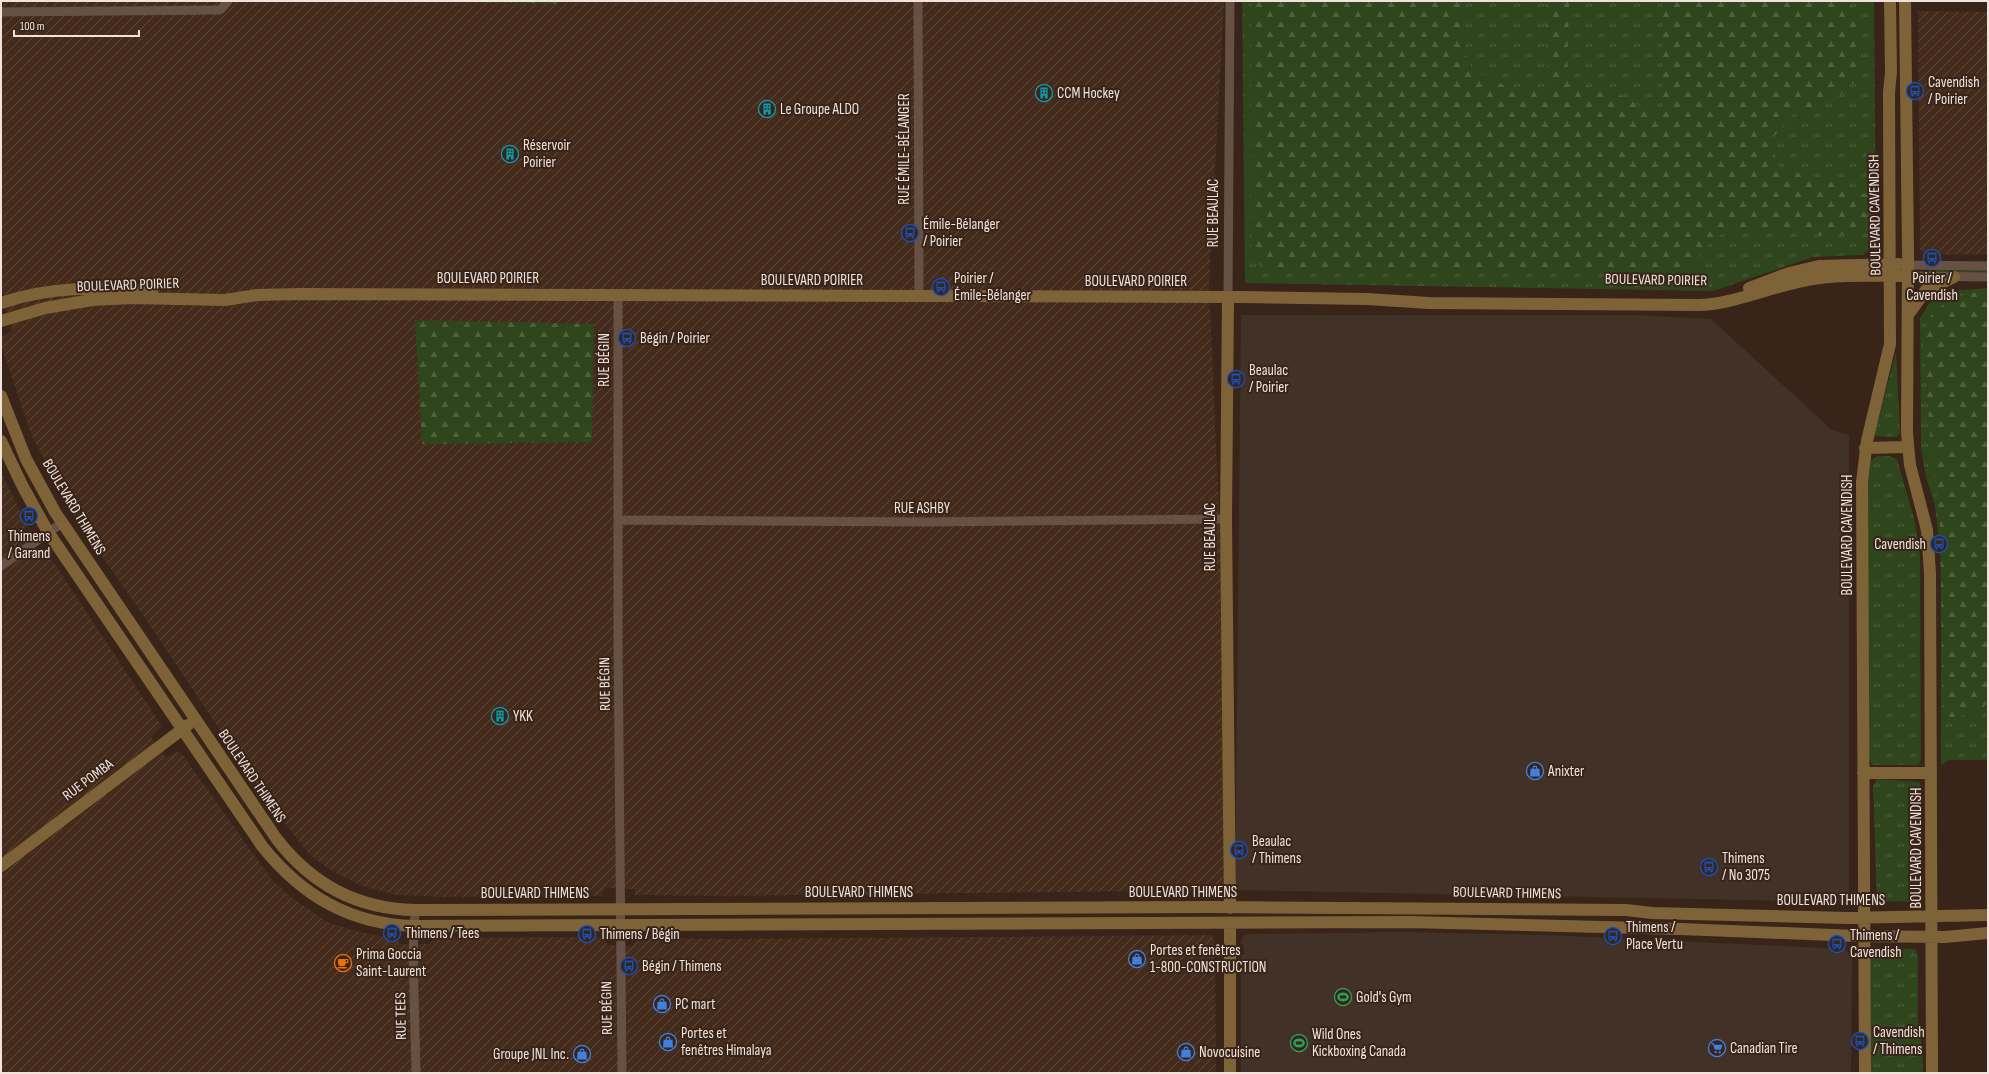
<svg xmlns="http://www.w3.org/2000/svg" width="1989" height="1074" viewBox="0 0 1989 1074" font-family="'Sofia Sans Condensed',sans-serif">
	<defs>
		<pattern id="industrial-furrows" width="10" height="10" patternUnits="userSpaceOnUse"><rect width="10" height="10" fill="#442b1c"/><path d="M-1 1l2-2M0 10L10 0M9 11l2-2" fill="none" stroke="#5f4a3c"/></pattern>
		<pattern id="grass-tufts" width="24" height="20" patternUnits="userSpaceOnUse"><rect width="24" height="20" fill="#2f451c"/><path d="M3 7l-1-3M5 7V3M7 7l1-3M15 17l-1-3M17 17v-4M19 17l1-3" fill="none" stroke="#4e603c"/></pattern>
		<pattern id="forest-firs" width="22" height="20" patternUnits="userSpaceOnUse"><rect width="22" height="20" fill="#2f451c"/><path d="M5 1l3.5 6h-7zM16 11l3.5 6h-7z" fill="#4e603c"/></pattern>
	</defs>
	<rect width="100%" height="100%" fill="#382419"/>
	<path fill="#413127" d="M1241,315h396l74,4 121,111 17,5v467l-614,-12z
		M1404,932l144,3 297,14 7,8 -1,116h-610v-118h3v-9l-3,-2 1,-7 5,-3z"/>
	<path fill="url(#industrial-furrows)" d="M1,1h1223l-15,281 26,608 -512,6 -88,-1v-6l-30,-1 -4,8 -154,1 -51,-2 -34,-9 -30,-15 -24,-18 -44,-57 -121,-181 -54,-77 -22,-34 -36,-70 -30,-89v-7l11,-8 -11,-42z
		M1918,11l70,1v242l-59,1 -6,-2 -3,-4z
		M1,472l27,54 -6,6 17,21 10,2 113,171 -11,11 15,20 14,-6 92,129 19,17 36,25 25,8 46,10 2,4h28l8,-6 166,-1 6,8 24,1 7,-8 96,1 477,-4 3,7 1,131h-1215z"/>
	<path fill="url(#grass-tufts)" d="M1242,1h632l2,244 -14,10 -49,2 -100,34 -468,-8z
		M1929,268h59v6l-59,-1z
		M1988,288v472h-39l-8,5v-209l-6,-50 -9,-29 -5,-29 -1,-130 11,-17 18,-10z
		M1896,352l4,81 -3,4 -23,-1z
		M1877,456h12l8,3 18,63 5,34 1,202 -2,7h-47l-4,-10 -1,-266 4,-28z
		M1877,779l42,3 3,6 -4,114 -41,-1 -4,-115z
		M1875,948l40,1 3,6v64l4,30 1,24h-52l-1,-123z"/>
	<path fill="url(#forest-firs)" d="M427,1h130v3z
		M1251,1h213l-1,48 10,21 43,21h27l5,-4 -3,-77 2,-9h22l-2,71 3,9 50,14 33,18 9,-3 1,-109h183l8,6 9,41 -5,31 -19,17 -46,18 -21,25 4,24 6,7 62,12 24,14 1,17 -11,17 -28,7 -58,-8h-43l-17,12 -25,28 -409,2 -16,-2 -12,-25z
		M1983,290h5v412l-6,6 -39,15 -3,-198 -10,-90 -7,-100 10,-24 24,-14z
		M415,320l179,4 -2,118 -170,2z"/>
	<g fill="none" stroke-linecap="round" stroke-linejoin="round">
		<path stroke="#675145" stroke-width="9" d="M918,1l1,295
			M1,12l219,-2 8,-9
			M1908,265l80,1
			M1908,276l80,1
			M618,295v343l4,435
			M1228,298l2,-297
			M619,520l309,2 298,-3
			M1,566l61,-43
			M415,910l-2,43 3,120"/>
		<path stroke="#7f6338" stroke-width="12" d="M1905,1l3,253 -1,179 3,32 17,65 3,43 2,500
			M1749,288l40,-15 30,-7 80,-2
			M1228,298l-2,221 4,389
			M1,303c49,-17 101,-16 151,-12
			M1908,315l18,-25 28,-13
			M1,321l44,-13 47,-8 40,-2 93,2 32,-5 42,-1 942,3 126,2 62,4 271,2c37,-2 70,-18 107,-25 33,-6 67,-4 101,-4
			M1,396l25,63 29,53 221,326c35,46 80,71 139,72l795,-3 416,3 26,3 196,5 140,-3
			M1,441l22,46 25,45 214,314c40,50 88,78 152,80l995,-4 272,7 176,7 88,1 43,-4
			M1865,448l43,-1
			M1863,773h68
			M1,866l187,-141
			M1230,1073v-150
			M1865,1073l-3,-591 5,-41 23,-97 -1,-251 2,-21 -1,-71"/>
	</g>
	<defs>
		<g id="bus-ring" transform="scale(0.9)"><circle r="9.5" fill="#382419" stroke="#1a4fb4" stroke-width="1.5"/><path d="M-5-6H5V4H4V6H2V4H-2V6H-4V4H-5ZM-3.5-4V0h7V-4ZM-3.5 1.2v1.5H-2V1.2ZM2 1.2v1.5H3.5V1.2Z" fill="#1a4fb4"/></g>
		<g id="building-ring" transform="scale(0.9)"><circle r="9.5" fill="#382419" stroke="#0f9aa8" stroke-width="1.5"/><path d="M-4-6H4V6H1V3H-1V6H-4ZM-2.5-4.3h1.7v1.8h-1.7ZM.8-4.3h1.7v1.8H.8ZM-2.5-1h1.7V.8h-1.7ZM.8-1h1.7V.8H.8Z" fill="#0f9aa8"/></g>
		<g id="shop-ring" transform="scale(0.9)"><circle r="9.5" fill="#382419" stroke="#3f7fe0" stroke-width="1.5"/><path d="M-5-2.5h2.3a2.7 3.5 0 0 1 5.4 0H5L5.5 6h-11ZM-1.5-2.5h3a1.5 2.3 0 0 0-3 0Z" fill="#3f7fe0"/></g>
		<g id="cafe-ring" transform="scale(0.9)"><circle r="9.5" fill="#382419" stroke="#e8710a" stroke-width="1.5"/><path d="M-5.5-4.5H6V0H3Q3 3.5 0 3.5H-2.5Q-5.5 3.5-5.5 0ZM3-3.2v2h1.7v-2ZM-6 4.5H4V6H-6Z" fill="#e8710a"/></g>
		<g id="stadium-ring" transform="scale(0.9)"><circle r="9.5" fill="#382419" stroke="#2e9e5b" stroke-width="1.5"/><path d="M0-5a6.5 5 0 1 0 0 10a6.5 5 0 1 0 0-10ZM-3.5-1.8h7v3.6h-7Z" fill="#2e9e5b"/></g>
		<g id="supermarket-ring" transform="scale(0.9)"><circle r="9.5" fill="#382419" stroke="#3f7fe0" stroke-width="1.5"/><path d="M-6-5.5h2.5l.6 2H6L4.5 2H-2.5L-4.4-4H-6ZM-1.5 3.2a1.3 1.3 0 1 0 .1 0ZM3 3.2a1.3 1.3 0 1 0 .1 0Z" fill="#3f7fe0"/></g>
	</defs>
	<g fill-rule="evenodd">
		<use href="#bus-ring" x="1915" y="91"/>
		<use href="#building-ring" x="1044" y="93"/>
		<use href="#building-ring" x="767" y="109"/>
		<use href="#building-ring" x="510" y="154"/>
		<use href="#bus-ring" x="910" y="233"/>
		<use href="#bus-ring" x="1932" y="258"/>
		<use href="#bus-ring" x="941" y="287"/>
		<use href="#bus-ring" x="627" y="338"/>
		<use href="#bus-ring" x="1236" y="379"/>
		<use href="#bus-ring" x="29" y="516"/>
		<use href="#bus-ring" x="1939" y="544"/>
		<use href="#building-ring" x="500" y="716"/>
		<use href="#shop-ring" x="1535" y="771"/>
		<use href="#bus-ring" x="1239" y="850"/>
		<use href="#bus-ring" x="1709" y="867"/>
		<use href="#bus-ring" x="392" y="933"/>
		<use href="#bus-ring" x="587" y="934"/>
		<use href="#bus-ring" x="1613" y="936"/>
		<use href="#bus-ring" x="1837" y="944"/>
		<use href="#shop-ring" x="1137" y="959"/>
		<use href="#cafe-ring" x="343" y="963"/>
		<use href="#bus-ring" x="629" y="966"/>
		<use href="#stadium-ring" x="1343" y="997"/>
		<use href="#shop-ring" x="662" y="1004"/>
		<use href="#bus-ring" x="1860" y="1041"/>
		<use href="#shop-ring" x="668" y="1042"/>
		<use href="#stadium-ring" x="1299" y="1043"/>
		<use href="#supermarket-ring" x="1717" y="1048"/>
		<use href="#shop-ring" x="1186" y="1052"/>
		<use href="#shop-ring" x="582" y="1054"/>
	</g>
	<g text-anchor="middle" dominant-baseline="central" stroke-width="4" stroke-linejoin="round" paint-order="stroke">
		<g font-size="15" fill="#f1e3dc" stroke="#382419" text-anchor="start">
			<text x="1928" y="82">Cavendish<tspan x="1928" dy="17">/ Poirier</tspan></text>
			<text x="1057" y="93">CCM Hockey</text>
			<text x="780" y="109">Le Groupe ALDO</text>
			<text x="523" y="145">Réservoir<tspan x="523" dy="17">Poirier</tspan></text>
			<text x="923" y="224">Émile-Bélanger<tspan x="923" dy="17">/ Poirier</tspan></text>
			<text x="954" y="278">Poirier /<tspan x="954" dy="17">Émile-Bélanger</tspan></text>
			<text x="1932" y="278" text-anchor="middle">Poirier /<tspan x="1932" dy="17">Cavendish</tspan></text>
			<text x="640" y="338">Bégin / Poirier</text>
			<text x="1249" y="370">Beaulac<tspan x="1249" dy="17">/ Poirier</tspan></text>
			<text x="29" y="536" text-anchor="middle">Thimens<tspan x="29" dy="17">/ Garand</tspan></text>
			<text x="1926" y="544" text-anchor="end">Cavendish</text>
			<text x="513" y="716">YKK</text>
			<text x="1548" y="771">Anixter</text>
			<text x="1252" y="841">Beaulac<tspan x="1252" dy="17">/ Thimens</tspan></text>
			<text x="1722" y="858">Thimens<tspan x="1722" dy="17">/ No 3075</tspan></text>
			<text x="1626" y="927">Thimens /<tspan x="1626" dy="17">Place Vertu</tspan></text>
			<text x="405" y="933">Thimens / Tees</text>
			<text x="600" y="934">Thimens / Bégin</text>
			<text x="1850" y="935">Thimens /<tspan x="1850" dy="17">Cavendish</tspan></text>
			<text x="1150" y="950">Portes et fenêtres<tspan x="1150" dy="17">1-800-CONSTRUCTION</tspan></text>
			<text x="356" y="954">Prima Goccia<tspan x="356" dy="17">Saint-Laurent</tspan></text>
			<text x="642" y="966">Bégin / Thimens</text>
			<text x="1356" y="997">Gold's Gym</text>
			<text x="675" y="1004">PC mart</text>
			<text x="1873" y="1032">Cavendish<tspan x="1873" dy="17">/ Thimens</tspan></text>
			<text x="681" y="1033">Portes et<tspan x="681" dy="17">fenêtres Himalaya</tspan></text>
			<text x="1312" y="1034">Wild Ones<tspan x="1312" dy="17">Kickboxing Canada</tspan></text>
			<text x="1730" y="1048">Canadian Tire</text>
			<text x="1199" y="1052">Novocuisine</text>
			<text x="569" y="1054" text-anchor="end">Groupe JNL Inc.</text>
		</g>
		<g font-size="15" fill="#f1e3dc" stroke="#382419">
			<text transform="translate(904 149) rotate(-90)">RUE ÉMILE-BÉLANGER</text>
			<text transform="translate(1213 213) rotate(-90)">RUE BEAULAC</text>
			<text transform="translate(1875 215) rotate(-91)">BOULEVARD CAVENDISH</text>
			<text x="488" y="278">BOULEVARD POIRIER</text>
			<text x="812" y="280">BOULEVARD POIRIER</text>
			<text transform="translate(1656 280) rotate(1)">BOULEVARD POIRIER</text>
			<text x="1136" y="281">BOULEVARD POIRIER</text>
			<text transform="translate(128 285) rotate(-2)">BOULEVARD POIRIER</text>
			<text transform="translate(604 360) rotate(-90)">RUE BÉGIN</text>
			<text transform="translate(74 507) rotate(59)">BOULEVARD THIMENS</text>
			<text x="922" y="508">RUE ASHBY</text>
			<text transform="translate(1847 535) rotate(-90)">BOULEVARD CAVENDISH</text>
			<text transform="translate(1210 537) rotate(-90)">RUE BEAULAC</text>
			<text transform="translate(605 684) rotate(-91)">RUE BÉGIN</text>
			<text transform="translate(252 776) rotate(56)">BOULEVARD THIMENS</text>
			<text transform="translate(88 780) rotate(-37)">RUE POMBA</text>
			<text transform="translate(1916 848) rotate(-90)">BOULEVARD CAVENDISH</text>
			<text x="859" y="892">BOULEVARD THIMENS</text>
			<text x="1183" y="892">BOULEVARD THIMENS</text>
			<text x="535" y="893">BOULEVARD THIMENS</text>
			<text transform="translate(1507 893) rotate(1)">BOULEVARD THIMENS</text>
			<text x="1831" y="900">BOULEVARD THIMENS</text>
			<text transform="translate(607 1008) rotate(-91)">RUE BÉGIN</text>
			<text transform="translate(401 1016) rotate(-91)">RUE TEES</text>
		</g>
	</g>
	<rect width="1989" height="1074" fill="none" stroke="#f1e3dc" stroke-width="4"/>
	<path d="M14 30v6h125v-6" fill="none" stroke="#f1e3dc" stroke-width="2"/>
	<text x="20" y="30" font-size="12" fill="#f1e3dc" stroke="#382419" stroke-width="3" paint-order="stroke">100 m</text>
</svg>
